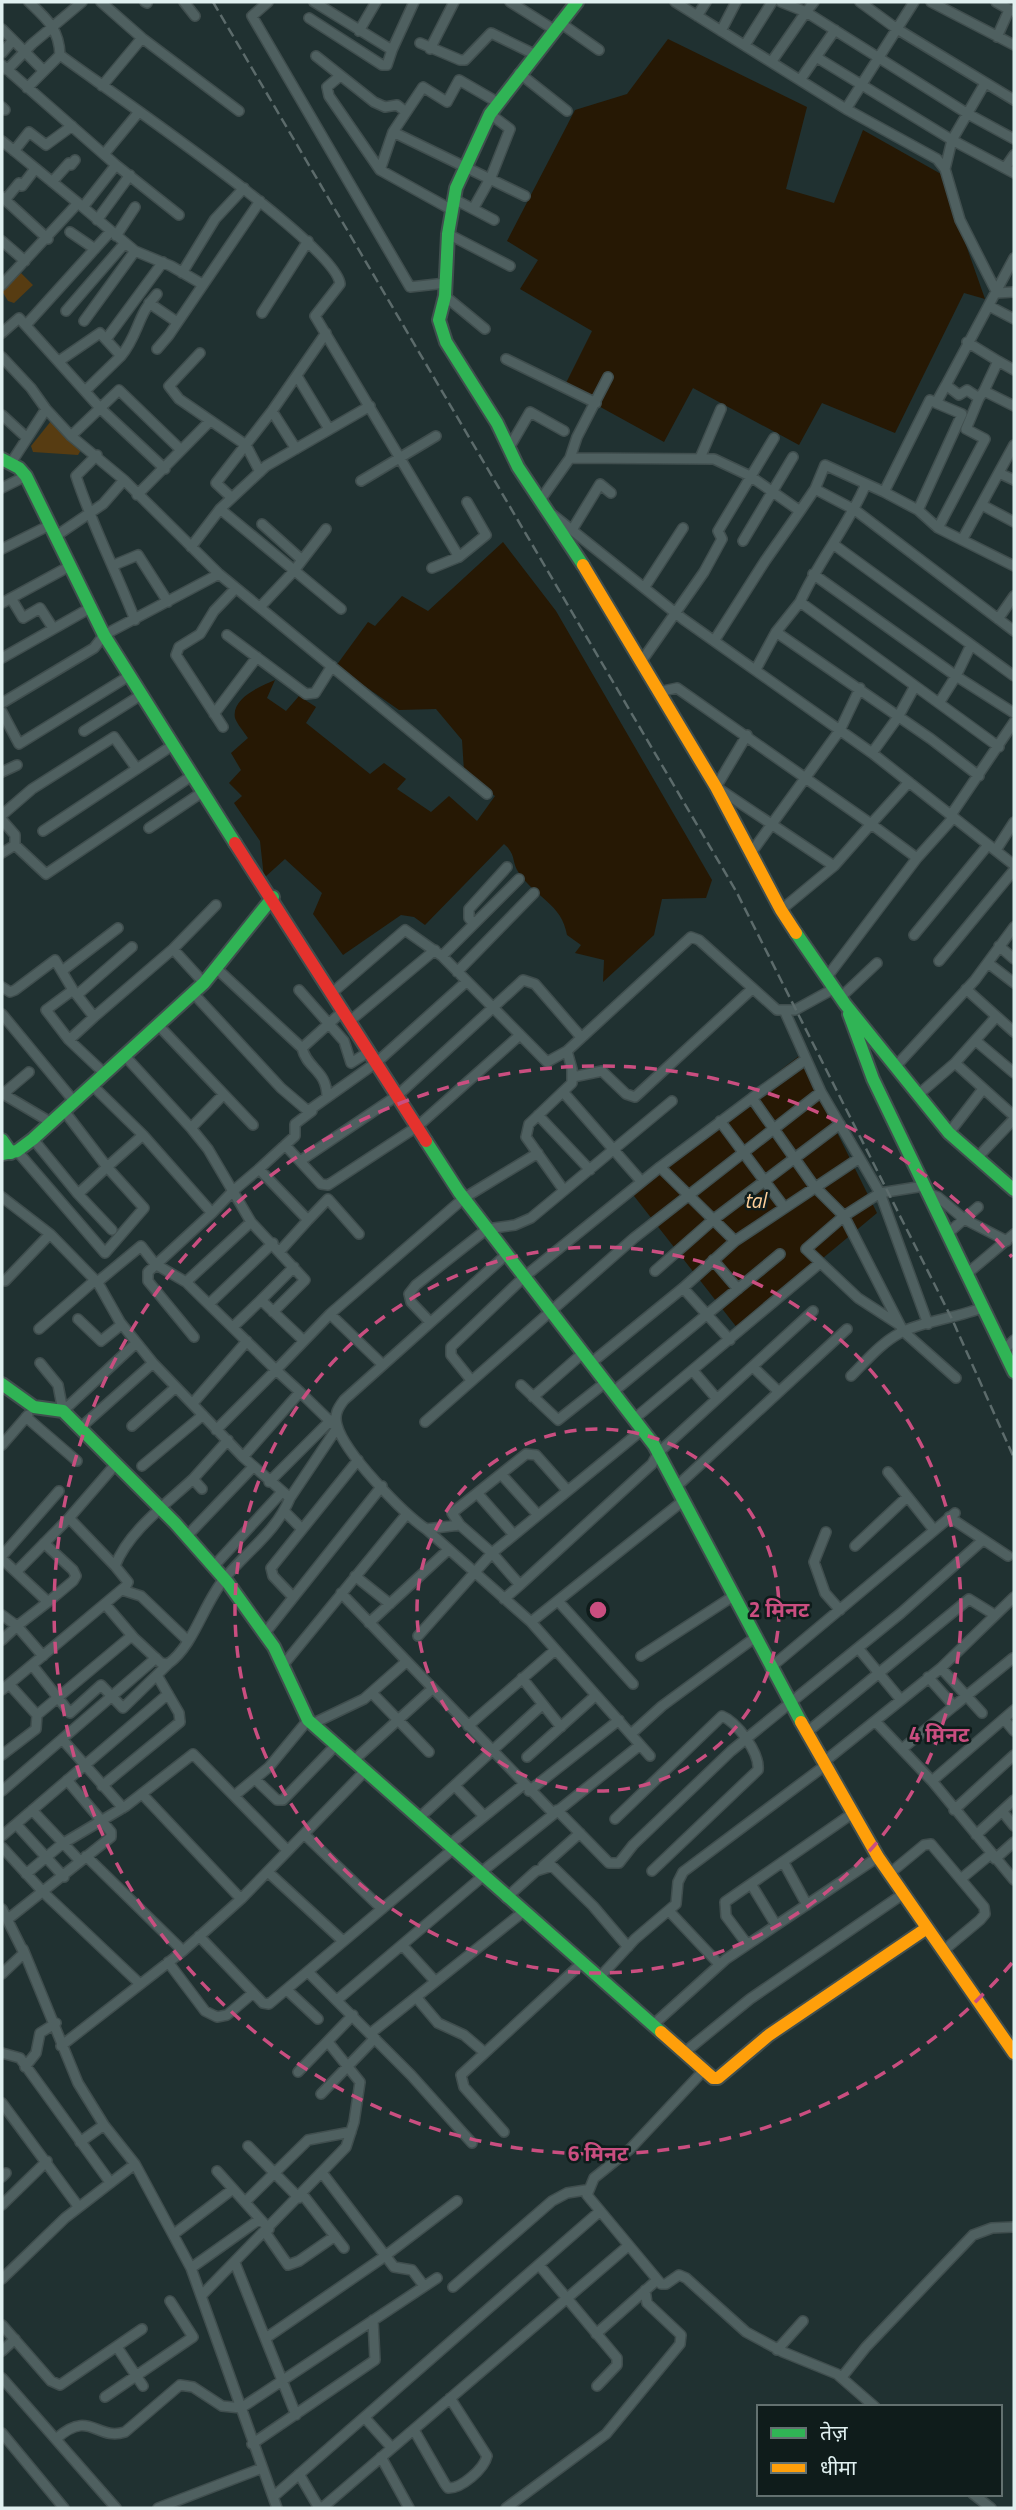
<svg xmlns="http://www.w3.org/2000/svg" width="1016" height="2510" viewBox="0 0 1016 2510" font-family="'Titillium Web','Noto Sans Devanagari',sans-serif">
	<rect width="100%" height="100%" fill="#203131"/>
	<path fill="#573c12" d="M21,273l12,12 -19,18 -6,-2 -6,-10 12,-16z
		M55,416l26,34 -3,5 -45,-3 -2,-6z"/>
	<path fill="#261804" d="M668,39l139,68 -21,82 48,14 29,-73 78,44 44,125 -21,-6 -69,140 -73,-30 -23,42 -106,-57 -29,54 -100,-55 28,-56 -72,-42 18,-29 -31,-19 68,-131 52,-16z
		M503,542l53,69 156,269 -6,18 -44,1 -8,36 -51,47 1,-22 -29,-7 6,-8 -14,-10c-5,-31 -32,-38 -48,-62 -8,-11 -2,-18 -15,-29l-79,81 -11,-8 -13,-2 -58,40 -30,-41 9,-21 -37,-34 -21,19 -4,-37 -26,-38 8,-7 -13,-13 12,-13 -10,-17 17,-15c-4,-6 -11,-14 -13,-20 -4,-20 26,-32 40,-38l-8,18 19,13 13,-15 17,11 -10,16 64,51 14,-11 22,16 -9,10 34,23 18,-16 28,25 18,-25 -31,-25 -2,-31 -26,-31 -37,1 -63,-44 32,-44 7,4 27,-30 26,15z
		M799,1056l78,157 -139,116 -111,-142z"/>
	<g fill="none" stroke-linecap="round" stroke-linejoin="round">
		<g stroke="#404e4e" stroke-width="12">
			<path id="street" d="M29,2c18,17 30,27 31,53 43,32 277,190 280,229l-25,32 144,241
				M101,2l41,36 97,73
				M145,2l2,1
				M184,2l11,14
				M268,2l-16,14 158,271 36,-4
				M314,2l78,48 22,-48
				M510,2l43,27
				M675,2l171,107 91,50 8,10 15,51 37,73 17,-1
				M781,2l25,10 8,-10
				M860,2l37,27 117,71
				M931,2l83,43
				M996,2l16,9
				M697,16l9,-14
				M309,18l73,47h5l5,-15
				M559,22l40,28
				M2,29l42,42
				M835,30l-19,27 136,83 62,33
				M359,31l17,-29
				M721,31l15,-29
				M997,37l12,-27
				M420,43l40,17h5l26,-27 43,21
				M745,45l27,-43
				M430,49l24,-47
				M2,53l11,-13
				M316,56l58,46 11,5 12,-2 9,7
				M772,61l34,-49 162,102 46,25
				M2,65l114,100 63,50
				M7,70l25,-26 50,-42
				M519,73l48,38
				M340,76l-13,11 2,9 51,74 13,-38 30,-45 24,15 12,-22 38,22
				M800,80l16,-23
				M102,86l40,-48
				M27,88l33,-33
				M2,107l3,3
				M846,109l68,-107
				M393,132l132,64
				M2,141l76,62
				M14,151l15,-19 17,13 26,-19
				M105,153l33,-40
				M1005,168l9,-13
				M945,169l7,-29 32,-55
				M380,170l72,40
				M52,182l17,-19 2,2 4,-5
				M2,197l46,42
				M454,199l40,21
				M5,200l14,-17 3,3 13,-17
				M83,207l33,-42
				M473,209l18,-32 19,-48 -20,-15
				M97,220l33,-45
				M70,232l25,17
				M448,234l62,32
				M116,236l19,-29
				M2,241l23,20
				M182,273l33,-54 29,-31
				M2,285l76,-82 57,48 36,15 31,18
				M445,296l40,33
				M149,303l28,19
				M991,307l23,12
				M66,311l59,-68
				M262,313l46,-72
				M84,321l51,-70
				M26,325l85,-94
				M2,333l17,-15 82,91 64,60
				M107,338l56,-76
				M967,342l31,19 -14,30 30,15
				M157,349l12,-14 91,-134
				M200,353l-31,33 10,13 67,46 14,27
				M2,357l29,31 15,21 -35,54
				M506,359l90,44
				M59,361l41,-28 21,23c18,-22 16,-41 36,-62
				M998,361l16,9
				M297,376l32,53
				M946,385l68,-127
				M85,391l36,-35
				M46,409l25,27
				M272,411l24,38
				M2,415l24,22
				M509,448l21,-36 34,19
				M181,450l-62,-60 -48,46 53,44 95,94 268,220
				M97,455l-21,21c16,49 40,95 59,144
				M570,458l7,-21 31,-60
				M700,458l21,-49
				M999,473l15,7
				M361,481l75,-45
				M866,484c-18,42 -47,76 -66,118l199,145
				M2,488l24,-12
				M884,492l46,-92 6,3 10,-18 13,10 8,-5 12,8 5,-7
				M137,495l73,-74
				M232,498l-16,-15 56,-72 54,-78
				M541,499l29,-41 144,1 36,17 50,35 15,-22
				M982,505l32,17
				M220,509l121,100
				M918,510l44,-96 -26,-11
				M553,515l130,104 189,134 142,112
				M262,524l40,36
				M938,528l47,-89 -19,-10 13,-31
				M572,530l28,-46 11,9
				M56,536l47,-32 21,-24
				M962,540l52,-95
				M743,541l50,-84
				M833,544l181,132
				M191,547l29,-38 46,-43 104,-60
				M2,549l48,-24
				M114,565l24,-10 30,47
				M1014,566l-76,-38 -20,-18 -34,-18 -59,-27 -10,24 40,21 159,121
				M432,568l27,-11 27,-22 -19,-33
				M813,574l143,102 15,-31
				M644,588l39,-60
				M11,598l12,20 17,-10 13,20
				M2,603l68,-37
				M261,606l32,-34 33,-43
				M998,619l16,-23
				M776,632l155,107 48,37
				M227,635l79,59 9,-1 17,-27
				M714,641l51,-80 35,-50
				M2,658l90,-51
				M641,662l63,-90 18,-33 -4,-8 56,-93
				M756,669l20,-37 24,-30
				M658,692l19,-4 194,136 38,-42
				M2,703l92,-55 10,-13 115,-61
				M939,703l17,-27 58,37
				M2,712l17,32 110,-68
				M214,714l43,-57
				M223,727l-47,-72 3,-8 21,-13 14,-23 22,-23
				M84,731l57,-36
				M747,735l-31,52 118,79
				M872,753l26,-36 17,-31
				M2,772l15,-7
				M2,815l30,-26 82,-52 23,32
				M951,815l63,-93
				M2,820l13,15v10l31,29 147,-99
				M149,828l55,-37
				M43,831l130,-86
				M996,850l18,-28
				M2,853l13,-8
				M751,853l89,-123 20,-42
				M781,910l53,-44 37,-42 46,34 37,-41
				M474,924l-5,-6v-9l38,-42
				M914,935l74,-90
				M999,946l15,13
				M173,949l31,34
				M442,956l77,-77
				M939,961l75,-91
				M988,963l26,20
				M216,968l86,80
				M62,971l56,-43
				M457,972l77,-79
				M827,977l90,-119
				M2,987l8,5 5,-2 40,-30 18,30 -27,20 23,30 35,33
				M966,989l48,43
				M299,990l45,51 7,22 19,-12
				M73,991l4,4 55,-48
				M333,992l72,-62 37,26 105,106 20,-11 124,-114 8,3 78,70h18l40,-22
				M193,993l88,95 27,23 69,-49 89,-80
				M77,995l17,22 79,-68 43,-44
				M841,997l36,-34
				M785,1012l36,80 59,101 48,131
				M2,1014l71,86
				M351,1020l84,-70
				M159,1026l94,99
				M69,1040l25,-23
				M976,1041l38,32
				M125,1056l66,72 32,-33
				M955,1063l41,-46
				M897,1065l78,-85 39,-53
				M29,1072l-26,22 49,29
				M573,1077l29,-6 24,23 9,3 117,-108
				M93,1086l50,49 69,78 21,-22 26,-22 49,51 20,-21 31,35
				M564,1093l77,88
				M919,1094l36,-31 59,53
				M327,1097c0,-27 -20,-28 -25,-49l42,-38
				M752,1098l53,-38
				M65,1112l42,55 36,-32
				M538,1115l52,55
				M720,1121l64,86
				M191,1128l17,21 43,73 54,58 -32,32
				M949,1133l34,-44
				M33,1139l45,55 34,36
				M285,1145l36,39 7,1 90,-59 102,-91
				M17,1151l88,102 39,-45 -37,-41 -29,27
				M977,1158l37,-39
				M300,1161l98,-66 125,-115 12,4 46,53
				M259,1169l36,-33v-12l17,-13
				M563,1189l-37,-52 3,-13 43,-41v-14l-5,-18
				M930,1194l8,3 26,22 43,22
				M2,1197l48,37 48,49
				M947,1234l31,-27
				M735,1241l-75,-74 92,-69 62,88 30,30 59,115 53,47
				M280,1251l28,-31
				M507,1254l-163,146c-6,8 -10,14 -7,25 7,28 66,88 89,104l34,-4 32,28 150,-123
				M713,1260l25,29
				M655,1271l59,-52 126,-95
				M969,1272l45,-38
				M5,1281l45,-47
				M186,1282l90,88 54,-56 53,51
				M683,1288l47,52
				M261,1300l33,-33
				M209,1304l64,-61
				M330,1314l134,-116 74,-45
				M78,1319l23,22 20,-16
				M430,1322l-19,-20 -2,-8 7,-9 71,-56 28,-4 16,-7 141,-117
				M898,1324l-40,-26 -52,-49 38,-33 36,-23 44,-7
				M233,1327l28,-27 43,41
				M39,1329l54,-47
				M194,1337l-46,-56v-9l64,-59
				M1005,1349l9,-9
				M40,1363l18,22 5,26
				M153,1363l-33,-41 -22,-39 3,-4 40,-33 14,18 31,18 65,-60
				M591,1363l92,-75 52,-47 123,-82
				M753,1367l26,25
				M694,1372l23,27
				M851,1376c15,-15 30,-33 49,-43 22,-12 58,-15 84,-26
				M471,1380l-20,-25v-8l73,-70 136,-110
				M521,1385l37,35 48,-38
				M613,1392l167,-138
				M533,1397l50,-44
				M193,1403l54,-62
				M63,1411l72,-67
				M26,1417l51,44
				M634,1419l186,-156
				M425,1422l209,-184 187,-146
				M132,1426l44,-39
				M80,1428l73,-65 90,94 47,41 47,-70 -37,-36 -57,65
				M216,1430l60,-60 24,22
				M2,1445l26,-30
				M142,1466l61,-51
				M888,1472l46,58
				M501,1474l37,41
				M193,1479l35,-39
				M269,1482l62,-62
				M676,1487l171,-158
				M478,1494l36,41
				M284,1511l18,18
				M949,1517l59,39
				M460,1525l-8,-12 74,-59 10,1 31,35
				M426,1529l105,93 119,134
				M826,1532l-12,30 11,31 15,17
				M186,1537l67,-70
				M44,1543l29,27 3,6 -3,5 -25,21
				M855,1546l52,-49
				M2,1556l57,-65
				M2,1559l46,43 -31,24 26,30
				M115,1566l-46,-48 46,-53
				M214,1566l68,-74
				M17,1571l52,-53
				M355,1576l35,28
				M122,1590l19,6 46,44
				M341,1593l212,220
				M293,1597l-20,-21 -2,-8 87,-108
				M504,1599l16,-14
				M558,1601l75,83
				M105,1604l29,34
				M2,1615l15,11 -15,14
				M531,1622l153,-122
				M369,1623l79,-73
				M265,1633l117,-147
				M418,1636l74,-83 28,32 132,-121 6,-11 155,-142
				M858,1648l43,52
				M641,1656l94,-61
				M284,1664l122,-149
				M32,1665l38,48 31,-28 22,23 45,-44
				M770,1668l185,-155
				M941,1668l41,45
				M928,1677l26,29 59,-48
				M522,1678l39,49
				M9,1684l28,31 92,-77h5l27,25 7,1c27,-20 35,-60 57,-86 22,-27 51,-46 65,-80
				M2,1690l124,-104 2,-4 -13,-16c13,-34 51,-62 78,-87l9,10
				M372,1693l57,59
				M1004,1719l10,12
				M875,1721l57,60 82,99
				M312,1724l52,-25 42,-37
				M468,1726l86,-75
				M806,1733l163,-134 26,16
				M631,1734l31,-28 95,-70
				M62,1739l61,69
				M902,1749l52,-43
				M2,1755l34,-26 1,-14
				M527,1757l68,-61
				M353,1761l79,-72
				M825,1761l116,-93 73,-71
				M255,1779l22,21h6l53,-55
				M932,1781l82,-71
				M102,1786l78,-64 -1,-9 -21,-36
				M455,1786l29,30
				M2,1791l154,-133
				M529,1791l90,-71
				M142,1794l99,105
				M234,1796l35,-29 39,-47
				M32,1810l48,51
				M557,1810l52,53h10l14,-18 98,-94 170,-138 82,-73
				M954,1810l60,-55
				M1002,1811l12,15
				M419,1818l123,-113
				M615,1819l107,-103c15,6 38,37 36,54l-106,101
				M16,1824l48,53
				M304,1834l78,75
				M976,1835l38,-35
				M2,1836l166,-142
				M449,1845l74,-60
				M2,1847l42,46 95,90
				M86,1856l97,95
				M995,1859l19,-17
				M784,1863l23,42
				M543,1866l37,-33
				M268,1872l75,69
				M26,1874l36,-30 64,-38 67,-52 94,96
				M479,1874l161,-129
				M889,1874l35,-29 7,-1 53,63 1,7 -5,6 -37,31
				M962,1878l29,-24
				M751,1884l25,41
				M506,1898l30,-27 16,-5 41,40 35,41
				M2,1909l22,44 -22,21
				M669,1911l50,53
				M8,1919l103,-82v-5l-44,-52
				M199,1936l64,67 6,1 183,-154
				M747,1944l-21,-28 -1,-14 128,-89
				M403,1946l32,35
				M23,1949l55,134 26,42 31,39 56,104 86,240
				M168,1962l37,49 12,6 10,-2 26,-22
				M308,1972l103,103 61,68
				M599,1978l36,-39 41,-35 2,-22 5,-10 144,-108
				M287,1990l31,29
				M416,1997l22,26 26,12 20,17
				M337,2000l145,-123
				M654,2024l72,-65 152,-102
				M371,2033l152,-121
				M61,2046l122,-95 58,-52 124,-128
				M685,2052l65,-53 153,-105
				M2,2053l18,5 90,124
				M25,2067l11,-14 4,-20 16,-10
				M704,2070l-74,79 -36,29 -7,17 74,89h5l13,-9 7,3 60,54 37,20 54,22 38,33
				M298,2072l55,-57
				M321,2094l54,-56
				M2,2103l76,103
				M504,2132l-40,-45 -3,-12 121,-112
				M80,2142l24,-17
				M248,2146l51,52
				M217,2171l52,58
				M323,2174l71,93 18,3 12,16
				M2,2177l4,-4
				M303,2195l41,53
				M245,2202l63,-62 43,-8
				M2,2205l45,-44
				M265,2232l23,33 11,-4 36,-25
				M174,2234l59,-45
				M235,2263l61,152
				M539,2265l78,93v7l-20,21
				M191,2268l69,-49
				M2,2279l63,-61 70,-54
				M453,2287l99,-86 15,-8 19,-3
				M201,2296l145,-149 8,-25 6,-40 -32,-40
				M2,2325l49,56 9,4 82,-56
				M596,2334l61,-54
				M266,2338l115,-79 76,-58
				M117,2347l26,39
				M777,2350l26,-29
				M2,2351l13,-12
				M842,2377l24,-30 107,-112 19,-7 22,-1
				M2,2378l114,130
				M105,2397l88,-60 -23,-36
				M365,2418l27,30
				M414,2430l31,54 3,4c13,1 36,-19 39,-32l-37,-58
				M2,2433l62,75
				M57,2438c33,-29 39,3 68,-6l55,-47 13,2 29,19 19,2 196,-130
				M252,2444l123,-84 -2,-40
				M381,2457l28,51
				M299,2474l20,34
				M973,2494l18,14
				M273,2497l326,-285
				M158,2508l104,-40
				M322,2508l306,-262
				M506,2508l100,-74 74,-90 1,-9 -34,-32 -2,-13"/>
		</g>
		<g stroke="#404e4e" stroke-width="16">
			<path id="fast" d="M577,2l-87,112 -34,74 -8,46 -3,62 -6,24 7,22 51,81 21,44 65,98
				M2,459l17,9 7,8 78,159 131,208
				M796,933l49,71 104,129 65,57
				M849,1014l24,65 141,293
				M2,1140l9,13
				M426,1141l33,51 195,253 147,277
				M2,1154l15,-3 16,-12 171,-156 69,-86
				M2,1384l32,23 29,4 112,112 53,60 46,64 34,73 353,312"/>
		</g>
		<g stroke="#404e4e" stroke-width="16">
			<path id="slow" d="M583,565l133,222 65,123 15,23
				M801,1722l77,135 136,196
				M661,2032l52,46h5l51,-43 158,-107"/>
		</g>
		<g stroke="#404e4e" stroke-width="16">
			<path id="jam" d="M235,843l191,298"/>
		</g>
		<use href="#street" stroke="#4f6060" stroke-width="9"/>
		<use href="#fast" stroke="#30b455" stroke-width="12"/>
		<use href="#slow" stroke="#ff9f0a" stroke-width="12"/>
		<use href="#jam" stroke="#e5322d" stroke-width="12"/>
		<path stroke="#5c6b6b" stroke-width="2.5" stroke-dasharray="10 5" stroke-linecap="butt" d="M213,2l523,889 216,428 62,139"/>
	</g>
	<g fill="none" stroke="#ca4e80" stroke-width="3.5" stroke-dasharray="12 9">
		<circle cx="598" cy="1610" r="181"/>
		<circle cx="598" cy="1610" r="363"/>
		<path d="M1012 1963A544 544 0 1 1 1012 1257"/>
	</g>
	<g text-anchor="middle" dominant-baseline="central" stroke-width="5" stroke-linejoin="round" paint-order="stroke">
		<g font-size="21" font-style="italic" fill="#fece98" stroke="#0f1c1b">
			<text x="755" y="1200">tal</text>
		</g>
	</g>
	<circle cx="598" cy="1610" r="10" fill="#ca4e80" stroke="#0f1c1b" stroke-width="3.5"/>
	<g font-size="21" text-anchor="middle" font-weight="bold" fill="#ca4e80" stroke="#0f1c1b" stroke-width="5" stroke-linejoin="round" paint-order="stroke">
		<text x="779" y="1617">2 मिनट</text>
		<text x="939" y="1742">4 मिनट</text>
		<text x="598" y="2161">6 मिनट</text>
	</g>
	<rect width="1016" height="2510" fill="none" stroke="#e0f0f0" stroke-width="7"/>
	<rect x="757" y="2405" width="245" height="91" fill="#0f1c1b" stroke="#637170" stroke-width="2"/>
	<rect x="771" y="2428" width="35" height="10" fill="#30b455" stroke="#637170" stroke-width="2"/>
	<text x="820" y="2440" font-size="21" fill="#e0f0f0">तेज़</text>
	<rect x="771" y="2463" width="35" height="10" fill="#ff9f0a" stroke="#637170" stroke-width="2"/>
	<text x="820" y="2475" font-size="21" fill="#e0f0f0">धीमा</text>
</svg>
